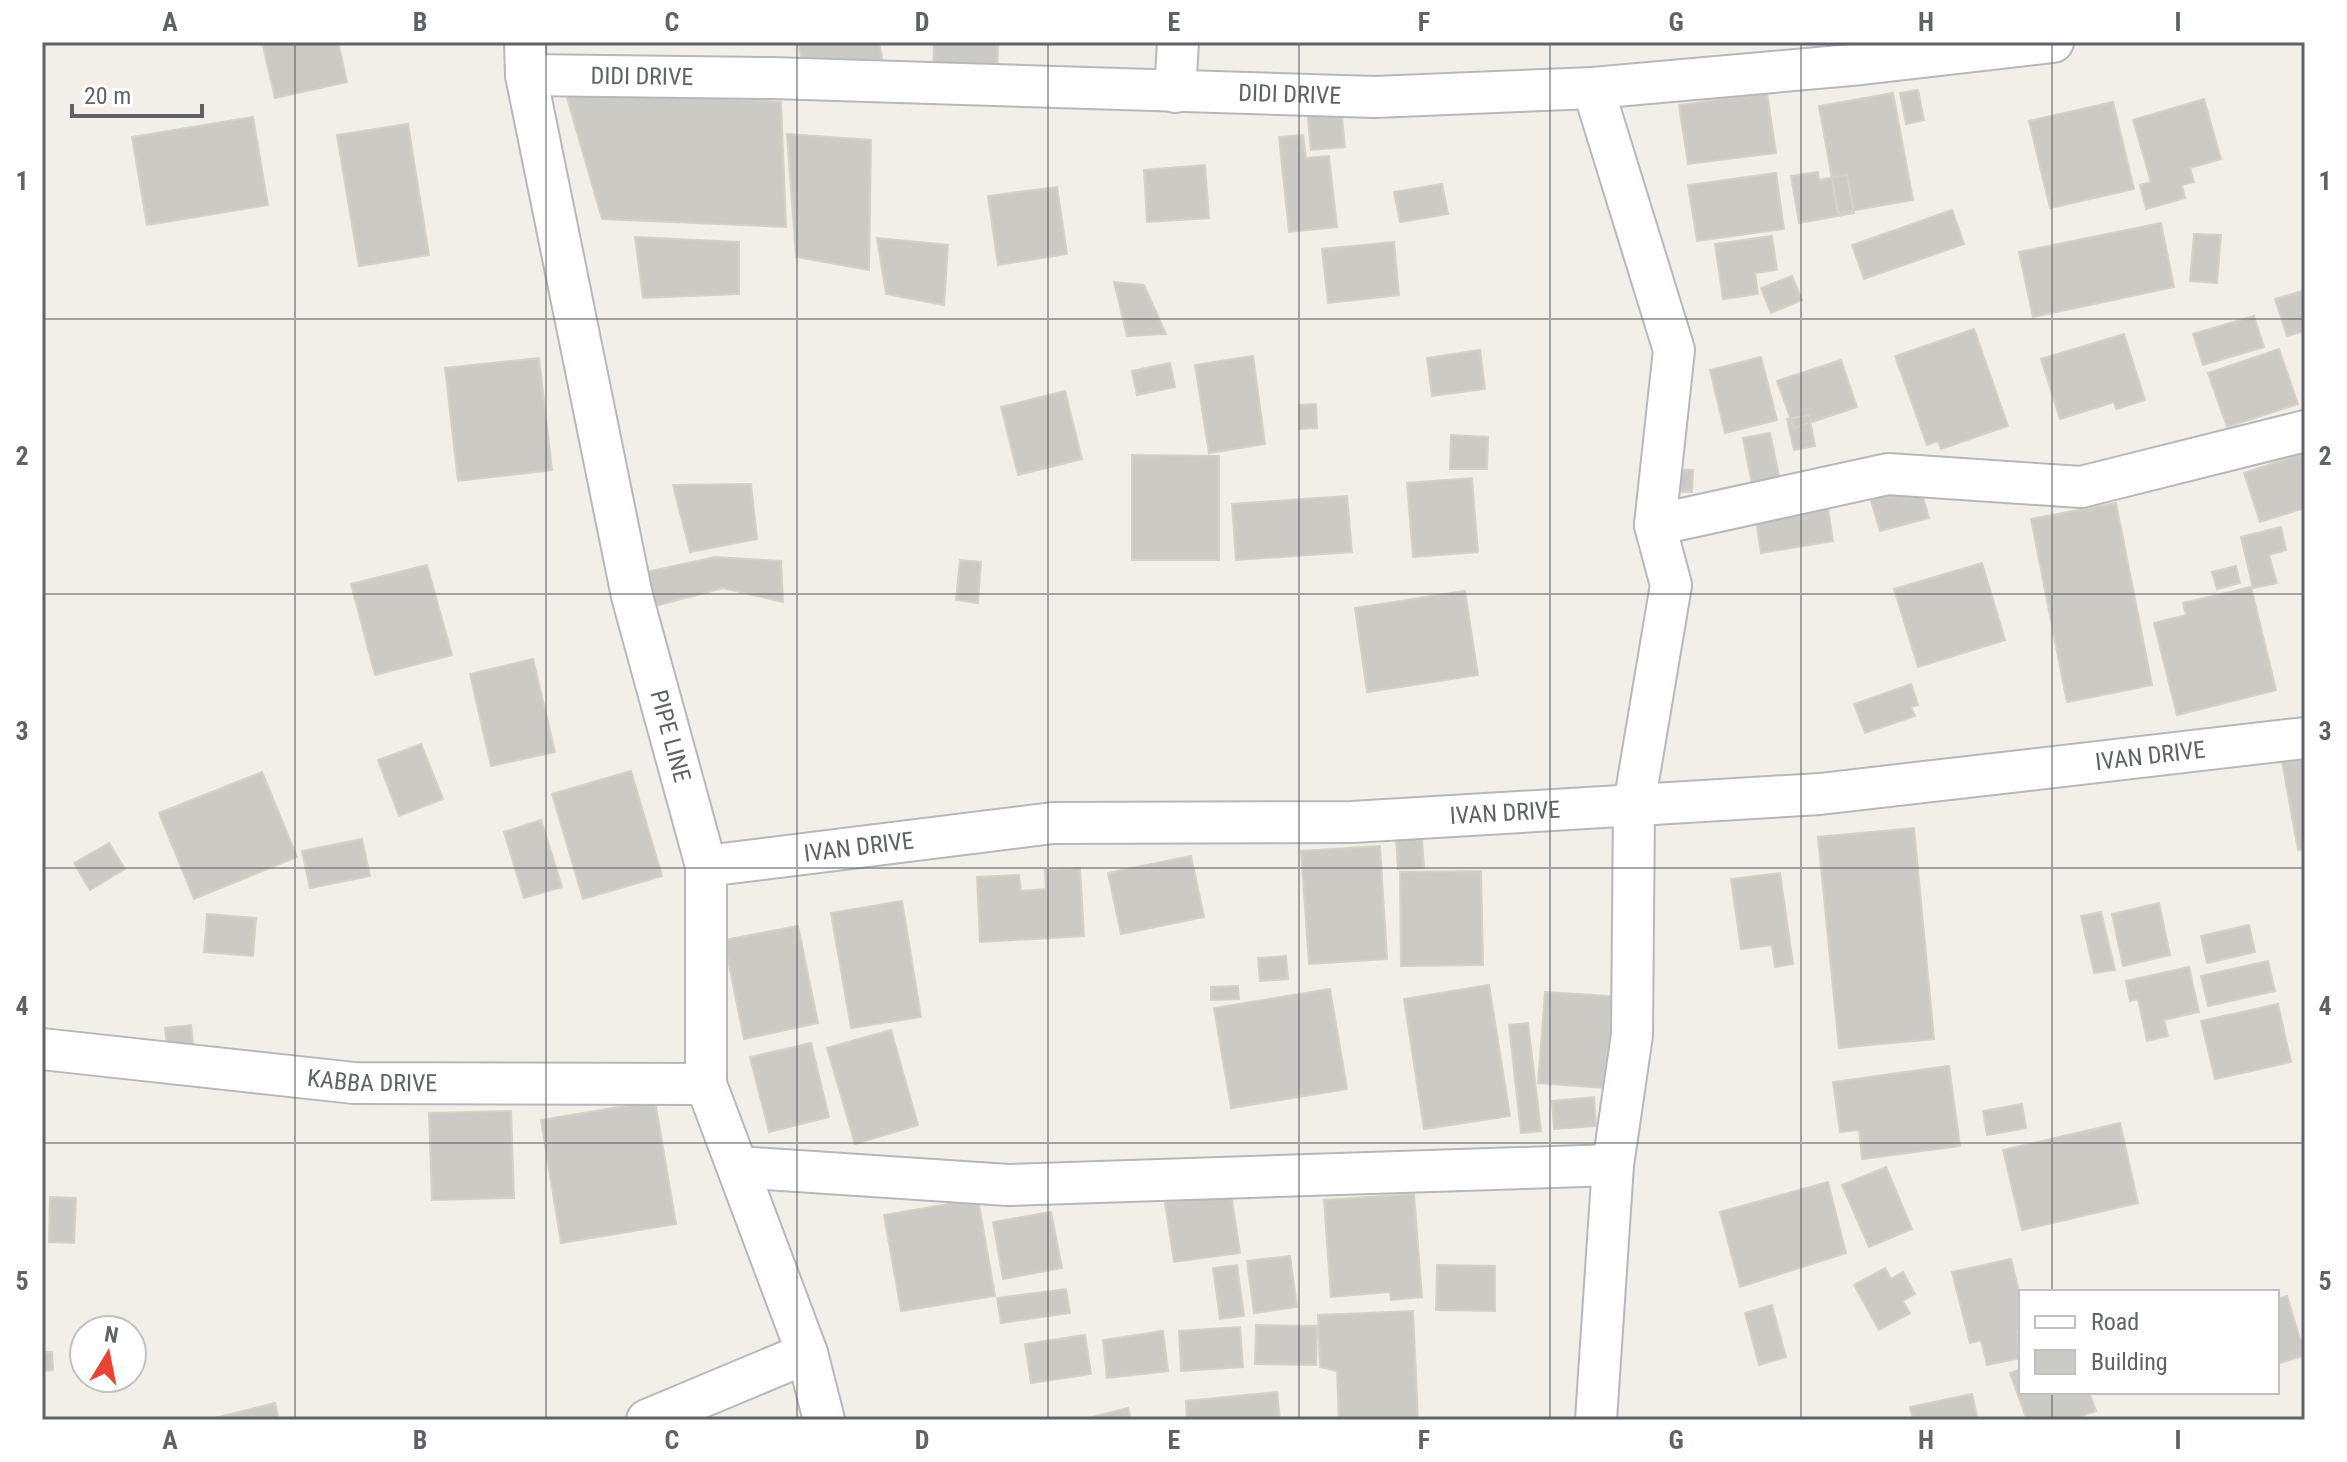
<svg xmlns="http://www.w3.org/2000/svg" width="2347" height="1462" viewBox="0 0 2347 1462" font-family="'Roboto Condensed',sans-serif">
	<rect width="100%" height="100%" fill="#f1efe8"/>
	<path fill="#cccac5" stroke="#d6d1c6" stroke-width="2" d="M262,42h76l9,40 -72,16z
		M798,42h81l4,21 -78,15z
		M934,42h64l-1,33 -64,-1z
		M564,87l217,15 5,125 -184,-8z
		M1918,90l6,30 -18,4 -6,-31z
		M1767,93l9,60 -88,11 -9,-59z
		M1893,93l20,107 -75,13 -19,-107z
		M1340,97l5,50 -34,3 -5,-50z
		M2204,99l17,60 -31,9 4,14 -12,3 3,13 -39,11 -6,-24 11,-3 -18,-62z
		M2113,102l21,87 -84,19 -21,-87z
		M253,117l15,88 -121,20 -15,-88z
		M408,124l21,131 -70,11 -22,-131z
		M787,134l84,6 -2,130 -73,-13z
		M1303,135l3,23 23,-2 8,71 -48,5 -10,-95z
		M1205,165l4,53 -62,4 -3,-52z
		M1818,172l1,8 28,-5 7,38 -55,10 -8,-47z
		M1776,173l8,56 -87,12 -9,-56z
		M1442,184l6,30 -48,8 -6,-30z
		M1057,187l10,67 -69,11 -10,-69z
		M1952,210l12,34 -100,35 -12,-34z
		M2161,223l13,64 -141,30 -14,-65z
		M2194,234l27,1 -4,48 -27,-2z
		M1772,236l5,34 -22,3 3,21 -35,5 -8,-55z
		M635,237l104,5v52l-96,4z
		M877,238l71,7 -4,60 -58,-11z
		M1394,242l5,53 -71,8 -6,-54z
		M1792,276l10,24 -31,13 -10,-25z
		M1114,282l30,3 22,49 -39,2z
		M2305,290v41l-18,5 -12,-37z
		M2254,316l10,31 -61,18 -10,-31z
		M1974,329l34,97 -67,23 -3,-8 -11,4 -32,-89z
		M2124,334l21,66 -29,9 -2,-7 -54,17 -19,-60z
		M2279,349l19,55 -71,23 -19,-54z
		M1480,350l5,39 -53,7 -5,-38z
		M1253,356l12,88 -56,9 -14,-88z
		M1761,357l16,63 -52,13 -15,-63z
		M539,358l13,112 -94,11 -13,-113z
		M1841,360l16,47 -63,21 -17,-47z
		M1170,363l5,24 -38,8 -5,-24z
		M1065,391l17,68 -64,16 -17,-68z
		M1316,404l1,24 -18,1v-24z
		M1809,415l6,31 -21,4 -7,-31z
		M1770,433l12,57 -28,5 -11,-57z
		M1451,435l37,2 -1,32h-37z
		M2301,454l4,12v42l-45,14 -16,-49z
		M1132,455l87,1v104h-87z
		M1669,469l24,1 -1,22 -24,-1z
		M1472,478l6,74 -65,5 -6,-74z
		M1918,480l11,38 -49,13 -11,-37z
		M751,484l6,55 -67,13 -17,-67z
		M1826,495l7,46 -72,12 -7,-46z
		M1347,496l5,56 -116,8 -4,-56z
		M2116,503l36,182 -85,17 -36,-183z
		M2281,527l5,23 -17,5 8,28 -24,5 -12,-51z
		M715,557l66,4 2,41 -60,-14 -68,18 -13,-33z
		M960,560l21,2 -3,41 -22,-3z
		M1982,563l23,77 -87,27 -24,-78z
		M427,565l25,90 -77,20 -24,-91z
		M2236,566l4,17 -23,6 -5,-17z
		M2251,587l25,103 -99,25 -23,-92 32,-8 -3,-12z
		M1465,591l13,84 -111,17 -12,-84z
		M533,659l22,93 -64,14 -21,-92z
		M1911,684l7,21 -7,2 4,9 -50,17 -11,-29z
		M421,744l22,55 -44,17 -21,-56z
		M2305,752v97l-7,1 -17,-94z
		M631,771l31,105 -79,23 -31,-105z
		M262,772l35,85 -103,42 -35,-86z
		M541,820l21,67 -38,11 -20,-66z
		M1914,828l20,211 -95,9 -21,-211z
		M1422,837l2,31 -26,1 -2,-30z
		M362,839l8,37 -60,12 -8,-37z
		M109,843l16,26 -35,21 -16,-27z
		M1380,846l7,113 -78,5 -8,-113z
		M1191,856l13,61 -83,17 -13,-61z
		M1080,868l4,68 -104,6 -3,-65 42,-2 2,16 25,-2 -1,-19z
		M1481,871l2,94 -82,1 -1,-94z
		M1780,873l13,91 -18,3 -3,-22 -31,4 -10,-70z
		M902,901l19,116 -70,11 -20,-115z
		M2159,903l11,52 -47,11 -11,-52z
		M2101,912l14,58 -21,3 -13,-57z
		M207,914l49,4 -3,38 -49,-4z
		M2249,925l6,27 -48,11 -6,-27z
		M798,926l20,97 -74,16 -20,-99z
		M1286,956l2,23 -28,2 -2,-23z
		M2268,961l7,30 -67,15 -7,-30z
		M2189,967l10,45 -35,8 4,16 -21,5 -9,-42 -8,2 -4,-20z
		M1489,985l21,131 -86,13 -20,-130z
		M1238,986l1,13 -28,1v-13z
		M1330,989l17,100 -116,19 -17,-100z
		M1545,992l79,5 -4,53 -13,-1 -2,39 -67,-5z
		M2278,1004l13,58 -76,17 -14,-58z
		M1528,1023l13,108 -20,2 -12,-108z
		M191,1025l3,27 -26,3 -3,-27z
		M891,1030l27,95 -63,19 -28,-96z
		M811,1043l18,74 -60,15 -19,-75z
		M1949,1066l11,80 -98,13 -3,-29 -19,2 -7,-50z
		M1594,1097l2,29 -42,3 -2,-28z
		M655,1101l21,123 -115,19 -20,-123z
		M2022,1104l4,24 -39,7 -4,-24z
		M511,1111l3,87 -82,2 -3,-87z
		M2120,1123l18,80 -116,27 -19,-80z
		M1886,1167l26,62 -43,18 -27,-62z
		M1828,1182l18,71 -106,34 -20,-75z
		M1231,1193l9,60 -66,9 -9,-59z
		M1414,1194l8,103 -31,3 -1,-8 -59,5 -7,-97z
		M50,1197l26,1 -2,45 -25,-1z
		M978,1199l17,97 -94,15 -17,-96z
		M1051,1212l11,56 -59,11 -10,-57z
		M1290,1256l7,51 -43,6 -7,-52z
		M2011,1259l10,40v31l-4,1 4,27 -34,7 -6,-25 -11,3 -18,-71z
		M1237,1265l7,51 -24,3 -7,-51z
		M1437,1265l58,1v45l-59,-1z
		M1885,1268l6,11 12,-7 12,22 -12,7 7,12 -31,17 -25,-45z
		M1066,1289l4,24 -69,10 -4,-25z
		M2287,1296l18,59 -28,9v-65z
		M1772,1305l14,52 -27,8 -14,-52z
		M1413,1311l5,109h-79l-2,-49 -17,-4 -2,-52z
		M1256,1325l61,1 -1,39 -61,-1z
		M1240,1327l3,40 -62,4 -2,-40z
		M1163,1331l5,40 -61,7 -4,-38z
		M1085,1335l6,39 -60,9 -6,-39z
		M42,1352h10l1,18 -11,1z
		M2021,1369v23h68l7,19 -25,9h-44l-17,-47z
		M1277,1392l3,28h-93l-1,-19z
		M1972,1394l6,26h-65l-3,-13z
		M275,1403l4,17h-63l-1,-2z
		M1128,1408l3,12h-51z"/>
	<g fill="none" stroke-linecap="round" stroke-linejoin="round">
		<g stroke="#b5b8bc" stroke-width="44">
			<g id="minor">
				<path id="s1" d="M525,42l1,33 106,521 74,270v218l101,269 17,67"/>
				<path id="s2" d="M526,75l246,3 603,19 218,-9 269,-24 191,-22"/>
				<path d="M1593,88l81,262 -19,175 16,60 -37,220 -2,230 -19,130 -17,255"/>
				<path d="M1175,92l3,-50"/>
				<path d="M1655,525l233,-51 193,13 224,-56"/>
				<path id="s3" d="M706,866l347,-43 299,-1 468,-28 485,-56"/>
				<path id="s4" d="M42,1049l312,34 352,1"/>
				<path d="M738,1167l270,18 605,-20"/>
				<path d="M647,1420l160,-67"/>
			</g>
		</g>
		<use href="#minor" stroke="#fff" stroke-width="40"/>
	</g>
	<path fill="none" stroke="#5f6368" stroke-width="2" stroke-opacity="0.55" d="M295,42v1378M546,42v1378M797,42v1378M1048,42v1378M1299,42v1378M1550,42v1378M1801,42v1378M2052,42v1250M42,319h2263M42,594h2263M42,868h2263M42,1143h2263M2052,1392v28"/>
	<g text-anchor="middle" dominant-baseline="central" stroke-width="7" stroke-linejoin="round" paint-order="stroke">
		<g font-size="24" fill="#5f6368" stroke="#fff">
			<text stroke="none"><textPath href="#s2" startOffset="116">DIDI DRIVE</textPath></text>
			<text stroke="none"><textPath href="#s2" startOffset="764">DIDI DRIVE</textPath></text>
			<text stroke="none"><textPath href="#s1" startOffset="710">PIPE LINE</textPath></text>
			<text stroke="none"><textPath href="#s3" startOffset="1450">IVAN DRIVE</textPath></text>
			<text stroke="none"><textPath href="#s3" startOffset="802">IVAN DRIVE</textPath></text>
			<text stroke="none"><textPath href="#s3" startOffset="154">IVAN DRIVE</textPath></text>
			<text stroke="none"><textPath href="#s4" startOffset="332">KABBA DRIVE</textPath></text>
		</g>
	</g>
	<rect width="2347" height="1462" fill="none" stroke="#ffffff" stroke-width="88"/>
	<rect x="2019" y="1290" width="260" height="104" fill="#ffffff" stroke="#bfc1c3" stroke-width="2"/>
	<rect x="2035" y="1316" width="40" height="12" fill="#ffffff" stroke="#bfc1c3" stroke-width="2"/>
	<text x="2091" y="1330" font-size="24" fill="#5f6368">Road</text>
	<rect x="2035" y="1350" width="40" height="24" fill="#cccac5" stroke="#bfc1c3" stroke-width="2"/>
	<text x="2091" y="1370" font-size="24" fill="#5f6368">Building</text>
	<g transform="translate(108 1354) rotate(10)"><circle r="38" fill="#ffffff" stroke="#bfc1c3" stroke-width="2"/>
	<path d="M0-6L14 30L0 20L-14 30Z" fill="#ea4335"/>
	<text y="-12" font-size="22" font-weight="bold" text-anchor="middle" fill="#5f6368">N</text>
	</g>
	<path d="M72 104v12h130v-12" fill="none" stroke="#5f6368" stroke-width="4"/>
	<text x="84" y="104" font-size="24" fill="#5f6368" stroke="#ffffff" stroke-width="6" paint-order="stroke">20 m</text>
	<rect x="44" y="44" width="2259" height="1374" fill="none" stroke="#5f6368" stroke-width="3"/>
	<g font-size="26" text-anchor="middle" font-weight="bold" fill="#5f6368">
		<text x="170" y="31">A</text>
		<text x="420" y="31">B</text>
		<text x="672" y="31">C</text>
		<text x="922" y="31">D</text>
		<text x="1174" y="31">E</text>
		<text x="1424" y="31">F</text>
		<text x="1676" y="31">G</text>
		<text x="1926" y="31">H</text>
		<text x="2178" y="31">I</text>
		<text x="22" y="190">1</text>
		<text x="2325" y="190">1</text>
		<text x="22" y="465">2</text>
		<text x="2325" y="465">2</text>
		<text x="22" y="740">3</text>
		<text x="2325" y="740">3</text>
		<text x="22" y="1015">4</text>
		<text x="2325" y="1015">4</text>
		<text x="22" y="1290">5</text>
		<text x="2325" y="1290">5</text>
		<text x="170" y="1449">A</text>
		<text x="420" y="1449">B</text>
		<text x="672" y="1449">C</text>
		<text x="922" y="1449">D</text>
		<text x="1174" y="1449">E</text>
		<text x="1424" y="1449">F</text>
		<text x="1676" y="1449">G</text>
		<text x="1926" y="1449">H</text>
		<text x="2178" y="1449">I</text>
	</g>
</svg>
